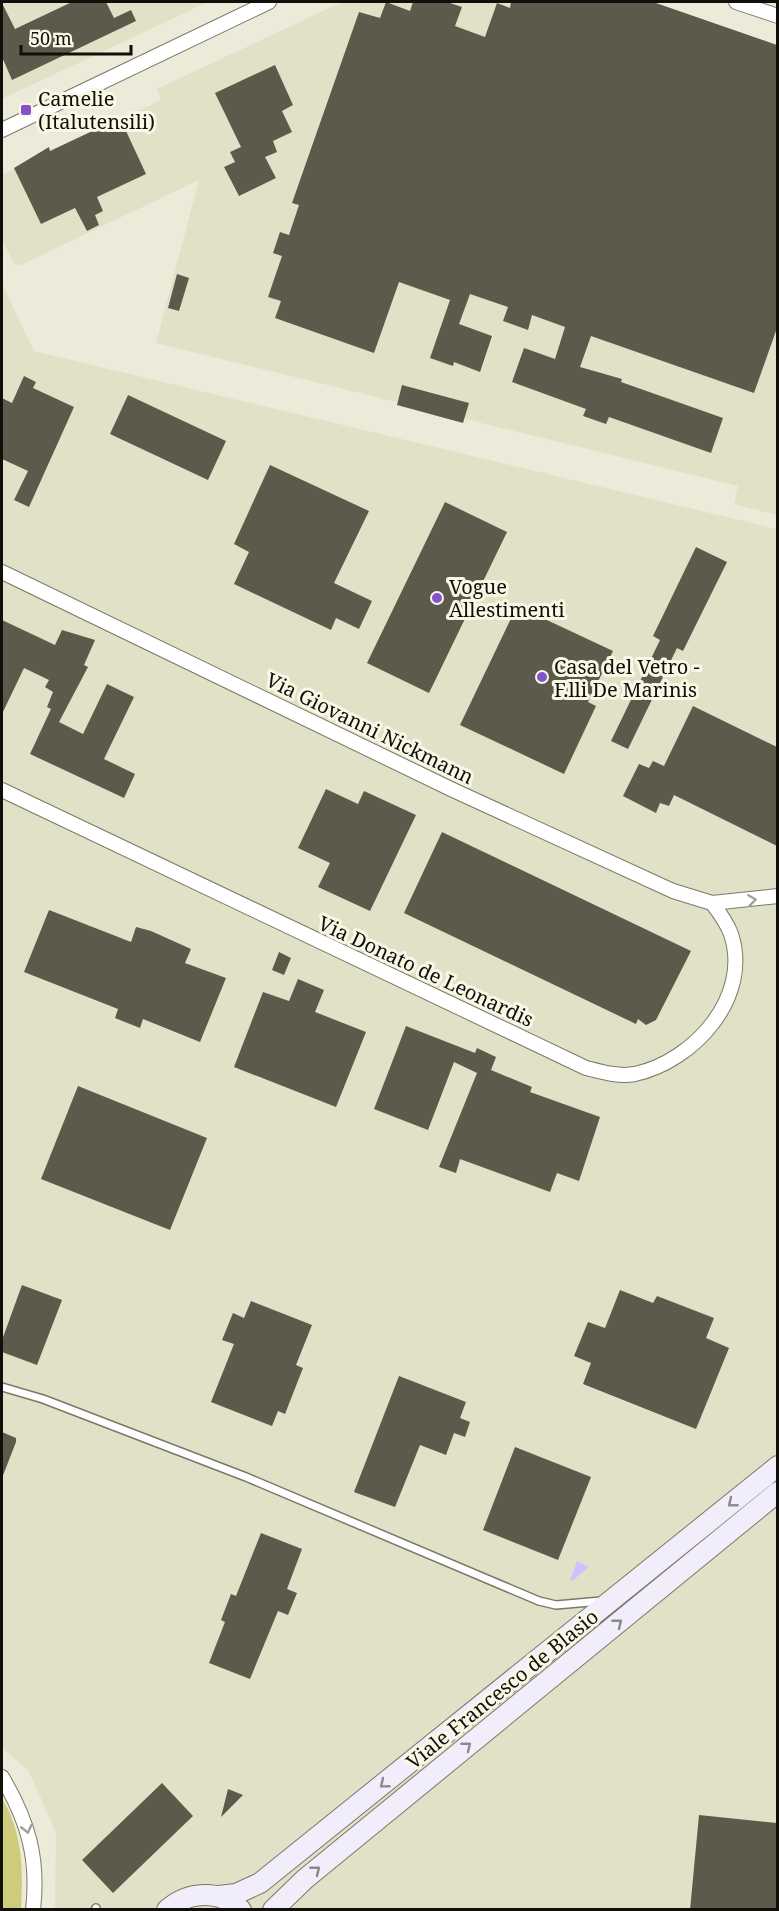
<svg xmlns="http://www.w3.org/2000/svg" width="779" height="1911" viewBox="0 0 779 1911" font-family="'Noto Serif',serif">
	<rect width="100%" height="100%" fill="#ecebd9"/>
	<path fill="#e1e1c7" d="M2,2h206l-206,97z
		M342,2h311l124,43v470l-43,-11 4,-18 -582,-143 43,-163 -178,85h-6l-13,-25v-65l159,-75 -4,-11z
		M2,284l32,67 743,178v1380h-722l1,-76 -27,-62 -27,-23z"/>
	<path fill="#cfcb7d" d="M2,1798c21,36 21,71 19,111h-19z"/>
	<path fill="#d3befe" d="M577,1561l12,6 -17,14 -2,-1z"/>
	<path fill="#5c5b4b" d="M72,2h34l8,16 17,-8 5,11 -124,59 -10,-23v-54l13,26z
		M386,2l24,9 3,-9h34l15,5 -7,19 30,11 12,-34 13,5 1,-6h142l124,43v283l-23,65 -163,-57 -11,31 42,12 -1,3 102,36 -12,35 -102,-36 -3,7 -23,-8 3,-7 -74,-27 12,-34 31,11 10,-32 -33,-12 -4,15 -25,-9 5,-14 -38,-13 -11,30 33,12 -12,36 -26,-10 -1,4 -23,-8 20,-58 -51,-18 -25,71 -99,-35 6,-17 -13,-4 14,-41 -9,-3 7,-21 9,3 10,-30 -7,-2 67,-191 21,6z
		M275,65l18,40 -11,6 10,21 -19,9 4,11 -12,5 11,21 -37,18 -15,-29 11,-5 -5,-10 11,-5 -26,-54z
		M120,118l26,56 -49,23 6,14 -8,4 4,10 -12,6 -12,-23 -34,16 -27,-56 35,-21 1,4z
		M177,274l12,4 -10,33 -11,-3z
		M24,376l12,6 -3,6 41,19 -45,100 -15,-7 14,-29 -26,-12v-61l10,5z
		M402,385l67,18 -6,20 -66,-18z
		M128,395l98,46 -18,39 -98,-46z
		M270,465l99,46 -35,72 38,18 -13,28 -23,-11 -5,12 -97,-46 15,-32 -15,-8z
		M445,502l62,30 -78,161 -62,-30z
		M696,547l31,15 -44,89 -6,-3 -49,101 -17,-8 49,-101 -7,-4z
		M517,606l96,45 -25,51 8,4 -32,68 -104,-49z
		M2,620l53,25 7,-15 33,10 -11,25 4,2 -29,55 24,12 24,-50 27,13 -30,62 31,15 -11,24 -94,-44 21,-45 -4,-2 6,-15 -8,-5 4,-7 -25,-12 -22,46z
		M693,706l84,41v99l-103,-51 -5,11 -9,-3 -4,10 -33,-17 16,-32 10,4 4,-7 11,5z
		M326,789l32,15 6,-13 52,24 -46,96 -52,-24 12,-24 -32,-15z
		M442,832l249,119 -35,69 -10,5 -8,-6 -2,5 -232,-111z
		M49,910l82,32 5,-15 15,4 40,18 -6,14 41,15 -26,64 -57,-23 -3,9 -25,-10 3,-9 -94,-37z
		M279,952l12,6 -7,17 -12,-5z
		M298,979l26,11 -9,22 51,20 -30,75 -102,-40 29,-75 26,9z
		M406,1026l69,27 2,-5 19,9 -5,13 41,17 -2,5 70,25 -21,64 -22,-8 -7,19 -90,-33 -4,14 -17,-6 38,-94 -23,-11 -26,68 -54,-21z
		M78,1086l129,52 -37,92 -129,-51z
		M22,1285l40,15 -25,65 -35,-13v-12z
		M620,1290l33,13 4,-7 57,22 -8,20 23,10 -33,81 -113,-45 8,-21 -17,-7 14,-34 17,6z
		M251,1301l61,24 -16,40 7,3 -18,46 -7,-3 -6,15 -61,-24 23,-58 -12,-4 11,-27 11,5z
		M399,1376l67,26 -6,16 10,4 -5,15 -11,-4 -8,22 -26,-10 -25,62 -41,-15z
		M2,1432l14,6v4l-14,36z
		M515,1447l76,30 -33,83 -75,-30z
		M261,1533l41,16 -15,40 10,4 -9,22 -10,-4 -28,68 -41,-16 16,-41 -4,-2 10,-26 5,2z
		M162,1783l31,33 -80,77 -31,-33z
		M228,1789l15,6 -22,22z
		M699,1815l78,8v87h-87z"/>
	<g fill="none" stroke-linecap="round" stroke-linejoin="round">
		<g stroke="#7a7969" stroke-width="10">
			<path id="lane" d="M2,1387l41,12 203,78 293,124 17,4 45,-4
				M95,1910l1,-2"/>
		</g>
		<g stroke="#7a7969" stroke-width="16">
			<path id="street" d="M736,2l42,14
				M2,130l267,-128
				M2,572l451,218 220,101 39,12 66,-7
				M2,790l584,278c16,4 32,9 49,6 59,-13 117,-77 96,-140 -4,-11 -12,-22 -19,-31
				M2,1777c26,44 37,81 31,133"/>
		</g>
		<g stroke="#7a7969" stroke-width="22">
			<path id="secondary" d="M219,1896l17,-2 24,-11 518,-417
				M167,1910c21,-19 53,-21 74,0
				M273,1910l32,-31 473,-387"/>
		</g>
		<use href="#lane" stroke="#fff" stroke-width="7"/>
		<use href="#street" stroke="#fff" stroke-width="14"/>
		<use href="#secondary" stroke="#f2edfb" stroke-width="20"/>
	</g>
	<defs><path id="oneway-chevron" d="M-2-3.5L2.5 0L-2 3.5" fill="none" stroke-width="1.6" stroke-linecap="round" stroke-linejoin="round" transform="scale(1.5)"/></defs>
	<g stroke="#9f9f9d">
		<use href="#oneway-chevron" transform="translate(752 900) rotate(-8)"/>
		<use href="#oneway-chevron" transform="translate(27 1829) rotate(77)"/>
	</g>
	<g stroke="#8c898e">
		<use href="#oneway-chevron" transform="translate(732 1503) rotate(141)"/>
		<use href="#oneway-chevron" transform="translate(618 1623) rotate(-39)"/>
		<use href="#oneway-chevron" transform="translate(467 1746) rotate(-39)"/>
		<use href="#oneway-chevron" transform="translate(384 1784) rotate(141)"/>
		<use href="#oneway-chevron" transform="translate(316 1870) rotate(-39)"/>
	</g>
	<g fill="#8452cb" stroke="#f9f8e6" stroke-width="2">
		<rect x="20" y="104" width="12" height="12" rx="3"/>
		<circle cx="437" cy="598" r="6"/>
		<circle cx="542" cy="677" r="6"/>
	</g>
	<g text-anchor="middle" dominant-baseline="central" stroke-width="6" stroke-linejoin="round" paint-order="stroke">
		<g font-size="20" fill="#100f09" stroke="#f9f8e6" text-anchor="start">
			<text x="38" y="98">Camelie<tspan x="38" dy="23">(Italutensili)</tspan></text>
			<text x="449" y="586">Vogue<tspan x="449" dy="23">Allestimenti</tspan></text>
			<text x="554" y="666">Casa del Vetro -<tspan x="554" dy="23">F.lli De Marinis</tspan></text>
		</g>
		<g font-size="20" fill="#100f09" stroke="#f9f8e6">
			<text transform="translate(370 728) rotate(26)">Via Giovanni Nickmann</text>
			<text transform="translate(426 971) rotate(25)">Via Donato de Leonardis</text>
			<text transform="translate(502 1689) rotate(-39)">Viale Francesco de Blasio</text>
		</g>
	</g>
	<rect width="779" height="1911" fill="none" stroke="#100f09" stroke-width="6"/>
	<path d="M21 45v9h110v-9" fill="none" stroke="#100f09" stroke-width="3"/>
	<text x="30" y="45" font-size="18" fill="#100f09" stroke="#f9f8e6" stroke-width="4.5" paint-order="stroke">50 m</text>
</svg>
